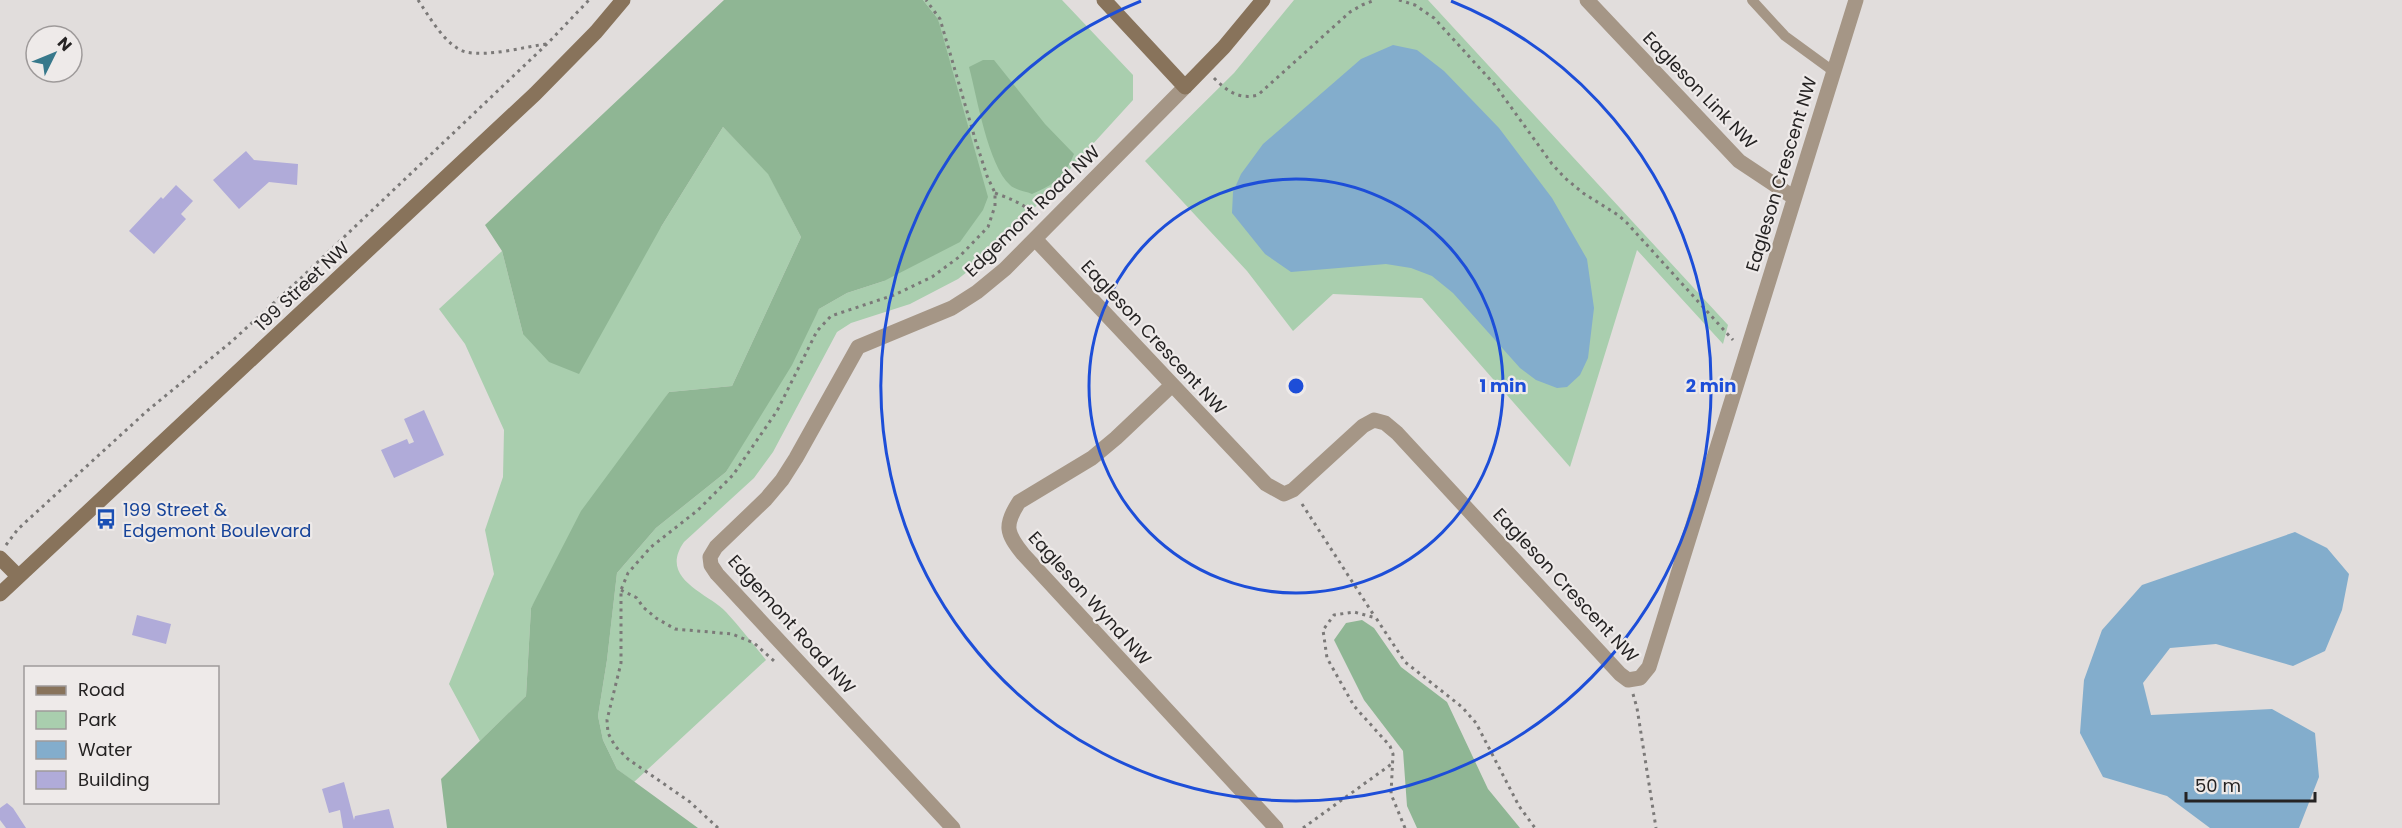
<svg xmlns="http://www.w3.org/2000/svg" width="2402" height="828" viewBox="0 0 2402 828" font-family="Poppins,sans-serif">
	<rect width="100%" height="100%" fill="#e1dddc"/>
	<path fill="#a9ceae" d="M923,0h139l71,75v25l-115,126 -32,31 -28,22 -48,25 -59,19 -14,9 -64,120 -19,26 -70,64c-26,37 24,51 42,70 14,15 27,32 40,48l-132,122 -17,-13 -14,-29 -5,-24 9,-56 10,-87 39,-45 70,-56 93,-163 28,-16 37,-12 59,-237 -5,-25z
		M1294,0h134l300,325 -5,19 -86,-94 -67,217 -148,-169 -89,-4 -40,37 -46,-60 -102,-110 89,-88z
		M723,127l45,46 33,64 -69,149 -63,6 -138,216 -5,88 -46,45 -31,-57 45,-110 -9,-44 18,-53 1,-47 -39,-86 -26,-35 63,-58 21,83 138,-107z"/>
	<path fill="#8fb694" d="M724,0h199l15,19 50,178 -5,13 -23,32 -76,39 -37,12 -28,16 -27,56 -66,107 -70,56 -39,45 -10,87 -9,56 5,24 14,29 81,59h-251l-6,-49 85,-83 5,-88 50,-97 88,-119 63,-6 69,-149 -33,-63 -45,-47 -62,100 -82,147 -30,-12 -26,-28 -21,-83 -17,-26z
		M983,60h11l51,64 29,30c-9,22 -20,31 -42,40 -7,-3 -17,-4 -22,-9 -22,-20 -33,-88 -41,-118z
		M1362,620l12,8 27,39 46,35 41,87 32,39h-103l-10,-22 -4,-55 -39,-51 -30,-60 12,-17z"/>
	<path fill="#83adcc" d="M1393,45l24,5 27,21 55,57 53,70 35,61 7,49 -6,50 -8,17 -13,12 -10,1 -21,-8 -16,-12 -67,-75 -21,-17 -21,-8 -25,-4 -95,8 -26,-18 -33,-41 1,-21 8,-18 22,-30 98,-85z
		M2295,532l32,16 22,26 -7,36 -17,41 -32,15 -77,-22 -46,4 -27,35 8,32 121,-6 43,24 4,44 -20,51h-89l-43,-32 -64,-19 -23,-44 4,-53 18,-50 40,-45z"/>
	<path fill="#b0abd9" d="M246,151l8,9 44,4 -1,21 -28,-3 -30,27 -26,-29z
		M176,185l17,16 -12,13 5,5 -32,35 -25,-23 32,-34 2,2z
		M424,410l20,45 -50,23 -13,-28 26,-11 2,5 5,-2 -10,-23z
		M137,615l34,9 -5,20 -34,-9z
		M344,782l10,38 1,-4 34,-7 5,19h-51l-3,-18 -11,3 -7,-24z
		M7,803l6,5 13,20h-20l-6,-8v-12z"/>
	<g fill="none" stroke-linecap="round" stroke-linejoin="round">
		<path stroke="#7b7978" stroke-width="3" stroke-dasharray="3 4.5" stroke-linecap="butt" d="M418,0c11,16 28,47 48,52 22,5 58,-5 80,-8
			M1399,0l16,5 19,13 61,67 57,79 13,14 18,15 35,22 9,8 106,117
			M1214,78c13,13 25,22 44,17l92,-83 12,-7 13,-5
			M995,193c16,6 30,11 42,24
			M1302,504l73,113
			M6,545l12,-16 129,-118 84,-69 70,-64 247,-235 41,-43
			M621,590l16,8 6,9 13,11 19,11 57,5 22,9 20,18 2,-1
			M1633,694l4,14 19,120
			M718,828l-28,-26 -62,-43 -13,-13 -7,-13 -1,-13 14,-57v-73l7,-17 23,-26 47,-37 35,-35 44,-64 40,-80 14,-15 63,-21 38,-18 27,-20 29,-30 7,-21v-13l-8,-17 -11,-34 -36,-123 -14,-19
			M1303,828l90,-65
			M1405,828l-14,-34 2,-40 -3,-8 -36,-40 -27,-48 -4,-28 11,-15 20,-3 22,6 29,44 57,45 14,16 43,83 16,22"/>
		<path stroke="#a59686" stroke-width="10" d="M1752,0l33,36 48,35"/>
		<path stroke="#a59686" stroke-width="15" d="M1587,0l152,161 54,36
			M1035,239l231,245 18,10 9,-4 70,-64 11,-6 11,3 12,10 223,241 8,6 12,-2 9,-11 207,-667
			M1172,385l-56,53 -24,20 -73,44c-15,23 -13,31 4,52l253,274
			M953,828l-236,-254 -6,-9 -1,-8 6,-10 50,-48 16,-19 14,-22 62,-111 94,-39 25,-16 28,-23 180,-182"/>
		<path stroke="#88735b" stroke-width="15" d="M1104,0l81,87 39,-40 39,-47
			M0,558l18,18
			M0,594l535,-500 61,-62 27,-32"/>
	</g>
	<g fill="none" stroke="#1d4ed8" stroke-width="3">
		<circle cx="1296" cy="386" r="207"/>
		<path d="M1451 1A415 415 0 1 1 1141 1"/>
	</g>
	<defs>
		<g id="bus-bare" transform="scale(1.62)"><path d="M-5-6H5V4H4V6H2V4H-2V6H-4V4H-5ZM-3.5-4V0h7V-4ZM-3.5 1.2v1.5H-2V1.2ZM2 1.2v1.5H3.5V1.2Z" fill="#1a4fb4" stroke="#eeeae9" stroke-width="2.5" paint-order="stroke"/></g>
	</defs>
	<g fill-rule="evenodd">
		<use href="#bus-bare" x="106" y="519"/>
	</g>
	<g text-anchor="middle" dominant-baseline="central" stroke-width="4.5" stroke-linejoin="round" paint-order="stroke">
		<g font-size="18" fill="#252323" stroke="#eeeae9">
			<text transform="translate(1700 90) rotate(46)">Eagleson Link NW</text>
			<text transform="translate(1781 174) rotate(-73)">Eagleson Crescent NW</text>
			<text transform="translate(1032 211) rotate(-44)">Edgemont Road NW</text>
			<text transform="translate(302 286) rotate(-43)">199 Street NW</text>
			<text transform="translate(1154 337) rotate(47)">Eagleson Crescent NW</text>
			<text transform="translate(1566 585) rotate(47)">Eagleson Crescent NW</text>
			<text transform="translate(1090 598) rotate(48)">Eagleson Wynd NW</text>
			<text transform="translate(792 624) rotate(48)">Edgemont Road NW</text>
		</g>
		<g font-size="18" fill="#164399" stroke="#eeeae9" text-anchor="start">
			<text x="123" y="509">199 Street &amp;<tspan x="123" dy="21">Edgemont Boulevard</tspan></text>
		</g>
	</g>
	<circle cx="1296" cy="386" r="9" fill="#1d4ed8" stroke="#eeeae9" stroke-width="3"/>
	<g font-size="18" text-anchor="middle" font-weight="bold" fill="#1d4ed8" stroke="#eeeae9" stroke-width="4.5" stroke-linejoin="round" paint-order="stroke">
		<text x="1503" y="392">1 min</text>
		<text x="1711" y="392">2 min</text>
	</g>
	<rect x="24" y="666" width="195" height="138" fill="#eeeae9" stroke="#9e9a9a" stroke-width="1.5"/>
	<rect x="36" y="686" width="30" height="9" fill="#88735b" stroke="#9e9a9a" stroke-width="1.5"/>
	<text x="78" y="696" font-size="18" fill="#252323">Road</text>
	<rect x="36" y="711" width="30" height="18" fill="#a9ceae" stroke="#9e9a9a" stroke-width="1.5"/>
	<text x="78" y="726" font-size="18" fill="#252323">Park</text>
	<rect x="36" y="741" width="30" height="18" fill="#83adcc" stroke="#9e9a9a" stroke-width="1.5"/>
	<text x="78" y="756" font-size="18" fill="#252323">Water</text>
	<rect x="36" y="771" width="30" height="18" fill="#b0abd9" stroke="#9e9a9a" stroke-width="1.5"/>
	<text x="78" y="786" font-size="18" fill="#252323">Building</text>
	<g transform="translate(54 54) rotate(47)"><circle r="28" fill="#eeeae9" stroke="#9e9a9a" stroke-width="1.5"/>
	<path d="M0-4.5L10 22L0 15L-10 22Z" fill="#37788b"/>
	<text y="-9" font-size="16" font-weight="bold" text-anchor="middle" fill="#252323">N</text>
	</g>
	<path d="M2186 792v9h129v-9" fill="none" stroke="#252323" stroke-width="3"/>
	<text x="2195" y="792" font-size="18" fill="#252323" stroke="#eeeae9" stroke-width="4.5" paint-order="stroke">50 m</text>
</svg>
